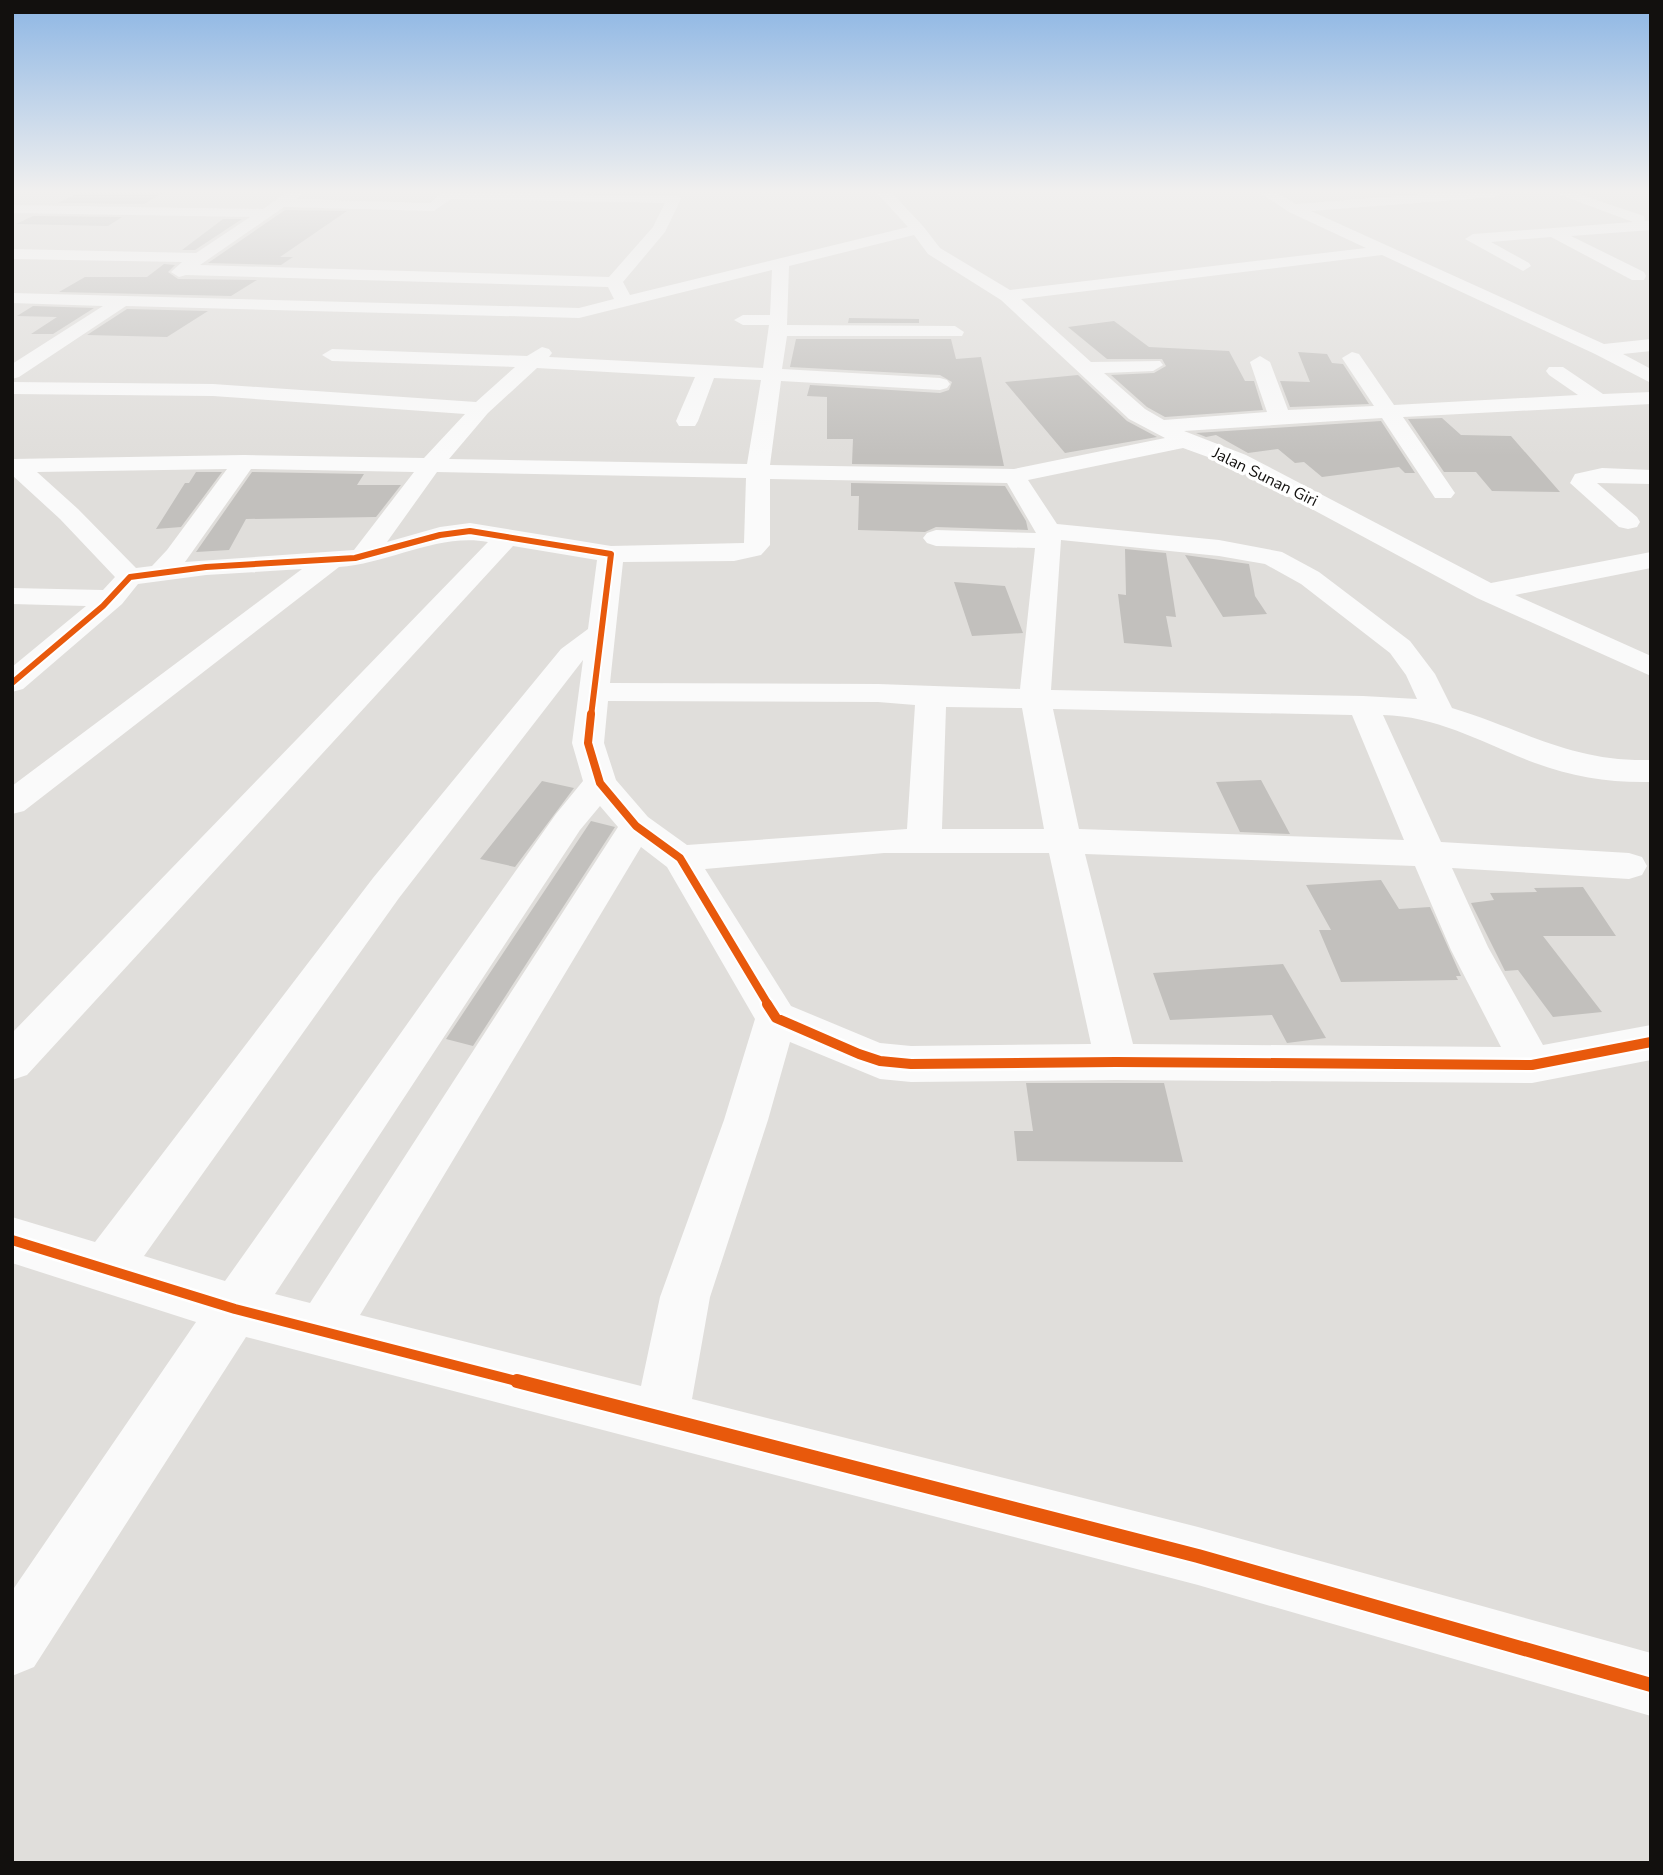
<svg xmlns="http://www.w3.org/2000/svg" width="1663" height="1875" viewBox="0 0 1663 1875" font-family="'Nunito Sans',sans-serif">
	<rect width="100%" height="100%" fill="#e0dedb"/>
	<path fill="#c2c0bd" d="M78,193h85l-19,11 -86,-1z
		M285,210l62,1 -67,46h13l-12,8 -73,-2z
		M33,216l89,1 -14,9 -92,-2z
		M223,219h19l-47,31h-13z
		M164,264l11,1 -7,7 10,7 79,1 -26,16 -172,-4 26,-15h62z
		M33,306l61,2 -41,26h-22l26,-17 -40,-1z
		M127,309l81,2 -41,26 -80,-2z
		M849,318l70,1v4h-71z
		M1114,321l35,26 80,4 16,30h9l9,29 -98,7 -18,-10 -36,-32 43,-2 12,-7 -4,-7h-55l-39,-32z
		M796,339h155l5,20 25,-2 23,109 -152,-2 1,-25h-26v-42l-20,-1 3,-11 130,8 9,-3 3,-8 -12,-7 -150,-8z
		M1298,352l29,2 5,9 11,1 26,40 -79,3 -10,-26 30,1z
		M1078,375l49,46 30,16 -92,16 -60,-71z
		M1442,418l19,17 50,1 49,56 -68,-1 -16,-19h-32l-36,-53z
		M1381,421l34,52h-10l-6,-6 -77,10 -18,-15 -9,1 -17,-14 -30,4 -32,-18 -10,2 -10,-4z
		M196,472h26l-41,55 -25,2 29,-46h4z
		M252,472l112,2 -7,11h44l-25,32 -130,2 -17,31 -33,2z
		M851,483l154,3 21,35 2,9 -92,-3 -11,5 -67,-2 1,-34h-8z
		M1125,549l41,4 10,64 -10,-1 6,31 -48,-4 -6,-49 8,1z
		M1185,555l64,9 6,32 12,18 -44,3z
		M954,582l51,4 18,47 -51,3z
		M1261,780l29,54 -50,-2 -24,-50z
		M542,781l32,7 -59,79 -35,-8z
		M591,821l24,6 -142,219 -27,-7z
		M1381,880l18,29 31,-2 31,69h-5l2,4 -117,2 -22,-52h12l-25,-45z
		M1583,887l33,49h-73l59,76 -49,5 -35,-47 -13,1 -34,-68 23,-3 -4,-7 47,-1 -3,-4z
		M1283,964l43,74 -39,5 -15,-28 -102,5 -17,-47z
		M1026,1083h138l19,79 -166,-1 -3,-30h19z"/>
	<g fill="none" stroke-linecap="round" stroke-linejoin="round">
		<path fill="#fafafa" fill-rule="evenodd" d="M286,193h17l-7,6 134,4 11,-10 238,3 2,3 -16,33 -42,50 7,13 278,-68 -31,-34h15l31,33 17,22 70,42 356,-42 -77,-36 -29,-19h17l19,11 142,-11h64l-7,4 -184,14 293,133 47,-5v12l-28,3 28,15v14l-56,-29 -213,-99 -361,44 70,63 69,-1 3,4 -10,6 -49,2 41,36 19,11 103,-8 -17,-50 10,-6 10,6 18,48 86,-4 -32,-48 10,-6 7,2 35,51 184,-10 -29,-20 -3,-4 3,-4h14l40,27 48,-2v12l-248,13 52,76 -4,5h-16l-53,-80 -198,13 62,24 245,128 160,-31v16l-136,27 136,61v20l-174,-78 -247,-133 -47,-17 -155,32 29,44 162,16 63,12 37,20 91,69 25,33 17,34c73,22 118,54 199,52v22c-40,1 -78,-5 -116,-19 -50,-19 -97,-47 -152,-48l58,127 188,11 13,4 5,9 -5,9 -13,4 -177,-11 36,79 55,98 108,-20v35l-119,23 -416,-3 -205,2 -31,-3 -90,-37 -22,78 -58,177 -18,102 506,128 453,126v63l-453,-131 -952,-248 -212,330 -22,9v-85l184,-269 -184,-59v-46l83,25 278,-364 188,-229 27,-20 9,-69 -84,-14 -486,529 -15,5v-47l476,-491c-51,-9 -99,22 -149,25l-315,244 -12,3v-28l290,-217 -96,6 -68,9 -16,20 -99,85 -11,3v-25l74,-61 -74,-2v-16l91,2 12,-13 -55,-58 -48,-44v-16l232,-4 180,3 41,-44 -252,-18 -201,-2v-12l201,2 263,18 39,-35 -183,-6 -10,-6 10,-6 195,7 15,-9 7,2 3,4 -3,4 214,11 6,-43h-26l-9,-5 9,-5h27l2,-45 -193,48 -453,-12 -107,71 -7,2v-15l91,-58 -91,-3v-10l567,15 35,-9 -6,-12 -422,-12 -7,2 -8,-5 11,-10 -170,-3v-10l184,4 54,-36 -238,-4v-8l251,4zM451,199l214,4 -12,24 -44,50 -409,-12 84,-58 150,4zM914,235l14,19 73,46 128,119 36,19 -151,31 -244,-4 11,-84 159,9 7,-2 3,-4 -3,-4 -7,-2 -158,-9 5,-33h175l2,-4 -9,-6 -168,-1 2,-59zM537,368l158,9 -19,44 3,5h16l3,-5 16,-43 47,2 -14,84 -298,-5 39,-46zM227,469l-60,81 -15,16 -16,2 -58,-59 -41,-37zM251,469l163,3 -60,78 -169,12zM437,472l309,6 -2,65 -133,3 -141,-23 -30,4 -53,15zM770,479l237,4 29,50 -100,-3 -9,3 -4,5 4,5 9,3 99,2 -15,141 -142,-5 -268,-1 13,-121 111,-1 27,-6 9,-10zM1061,540l158,16 46,8 36,20 89,69 16,22 11,24 -54,-3 -312,-6zM583,660l-11,83 11,38 -27,33 -331,467 -81,-25 255,-358zM608,701l270,1 37,3 -8,124 -220,16 -39,-28 -32,-37 -12,-37zM946,707l76,1 22,121h-102zM1053,709l299,6 52,125 -325,-11zM600,806l18,21 -308,476 -35,-9 305,-464zM641,847l26,20 88,152 -31,101 -64,177 -19,89 -281,-71zM884,853h165l42,191 -180,2 -31,-3 -89,-37 -86,-137zM1085,854l330,12 36,84 50,97 -368,-3z
			M1555,193h21l68,23 1,5 6,-1v10l-80,6 73,36 2,4 -2,4h-12l-81,-43 -60,5 38,21 2,3 -8,5 -58,-32 8,-5 160,-12z
			M1602,468l49,2v14l-54,-1 40,34 3,5 -3,5 -9,2 -9,-2 -49,-44 5,-9z"/>
		<g stroke="#fff" stroke-width="10">
			<path id="cycleway-far3" d="M12,683l91,-77 27,-29 76,-10 149,-9 85,-23 30,-4 141,23 -20,162"/>
		</g>
		<g stroke="#fff" stroke-width="12">
			<path id="cycleway-far2" d="M591,714l-3,29 12,40 36,43 44,32 89,148"/>
		</g>
		<g stroke="#fff" stroke-width="15">
			<path id="cycleway-far1" d="M767,1004l9,14 83,36 21,7 31,3 205,-2 416,3 119,-23
				M12,1240l223,69 289,74"/>
		</g>
		<g stroke="#fff" stroke-width="18">
			<path id="cycleway" d="M517,1381l681,175 453,129"/>
		</g>
		<use href="#cycleway-far3" stroke="#e8590c" stroke-width="6"/>
		<use href="#cycleway-far2" stroke="#e8590c" stroke-width="8"/>
		<use href="#cycleway-far1" stroke="#e8590c" stroke-width="10"/>
		<use href="#cycleway" stroke="#e8590c" stroke-width="14"/>
	</g>
	<linearGradient id="sky" x2="0" y2="1"><stop stop-color="#8db6e4"/><stop offset="0.42" stop-color="#f1f0ef"/><stop offset="1" stop-color="#f1f0ef" stop-opacity="0"/></linearGradient>
	<rect width="1663" height="456" fill="url(#sky)"/>
	<g text-anchor="middle" dominant-baseline="central" stroke-width="7" stroke-linejoin="round" paint-order="stroke">
		<g font-size="16" fill="#12100e" stroke="#fff">
			<text transform="translate(1265 477) rotate(26)">Jalan Sunan Giri</text>
		</g>
	</g>
	<rect width="1663" height="1875" fill="none" stroke="#12100e" stroke-width="28"/>
</svg>
